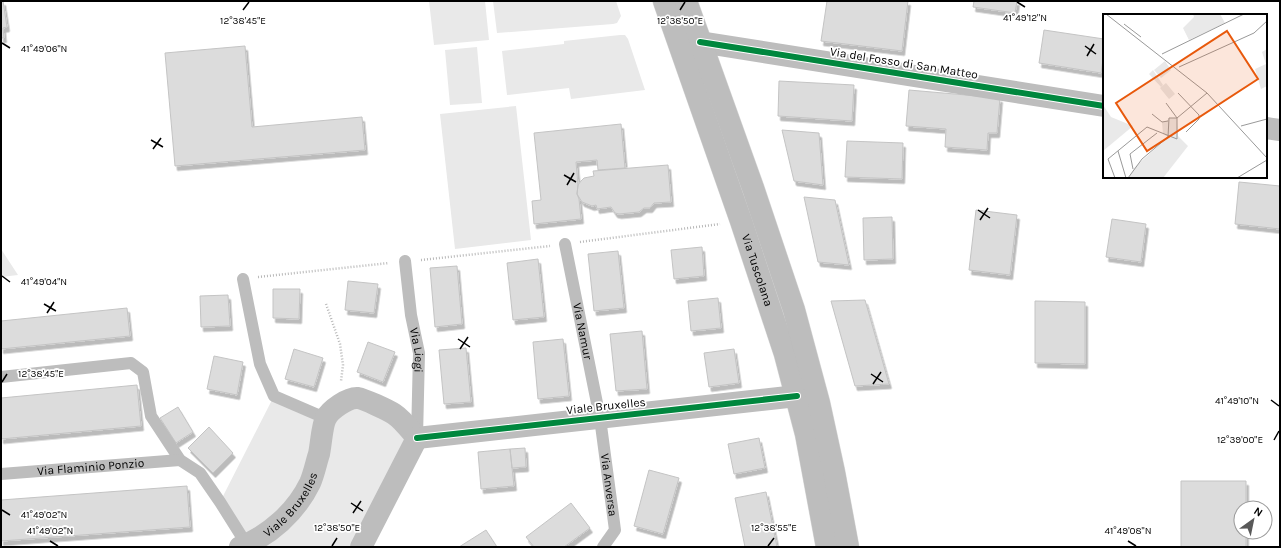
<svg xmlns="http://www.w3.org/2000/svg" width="1281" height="548" viewBox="0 0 1281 548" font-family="Karla,sans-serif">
	<defs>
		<filter id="shadow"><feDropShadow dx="2.5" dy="4.5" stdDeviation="0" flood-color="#0004"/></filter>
	</defs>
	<rect width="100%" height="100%" fill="#fff"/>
	<path fill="#e9e9e9" d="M429,1h56l4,39 -55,5z
		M493,1h123l5,15 -4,7 -4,1 -116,9z
		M620,35h5l3,4 17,51 -74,9 -2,-11 -62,7 -5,-44 62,-7v-3z
		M477,47l5,56 -32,2 -5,-55z
		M516,106l15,134 -76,9 -15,-135z
		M1,249l17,26 -17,2z
		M274,396l51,22 33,-20 59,40 -58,109h-119l-20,-45z"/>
	<path fill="#dcdcdc" stroke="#c4c4c4" filter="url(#shadow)" d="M1,1h2l4,26 -4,1 1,10h-3z
		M827,1h81l-6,50 -81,-10z
		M974,1h43l-2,12 -42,-6z
		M1044,30l60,9v14l-3,20 -62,-10z
		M245,46l7,81 110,-10 3,33 -190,16 -10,-113z
		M779,81l75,4 -2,36 -74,-5z
		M909,90l91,8 -3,35h-9l-1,17 -42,-3 1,-18 -40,-3z
		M621,124l4,44 -27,2 -1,-10 -21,2 2,23 -1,9 2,5 2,20 -47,5 -2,-23 9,-1 -7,-67z
		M782,130l37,3 4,52 -29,-4z
		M847,141l56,2 -1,36 -57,-2z
		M668,165l3,37 -17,1 -4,5h-6l-5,4 -20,2 -4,-1 -4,-6 -14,2 -1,-4 -4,1 -10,-4 -5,-8 1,-9 3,-4 3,-3 10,-2 -1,-5z
		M1239,182l41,4v43l-45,-5z
		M804,197l31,3 14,65 -31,-3z
		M976,210l41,5 -7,60 -41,-5z
		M892,217l1,42 -29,1 -1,-42z
		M1112,219l34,5 -5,38 -35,-5z
		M702,247l2,29 -30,3 -3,-29z
		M618,251l6,57 -30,3 -6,-57z
		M538,259l6,58 -31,3 -6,-57z
		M457,266l5,58 -27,3 -5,-59z
		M348,281l30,3 -4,29 -29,-3z
		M273,289h27l-1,30 -26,-1z
		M228,295l2,31 -29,1 -1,-31z
		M718,298l3,30 -30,3 -3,-30z
		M865,300l24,84 -34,2 -24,-85z
		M1035,301l50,1v62l-50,-1z
		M127,308l3,28 -129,13v-28z
		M642,331l5,58 -31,2 -6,-57z
		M563,339l6,57 -31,3 -5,-57z
		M368,342l27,10 -12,30 -26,-10z
		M466,348l5,54 -27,2 -5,-54z
		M294,349l29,9 -9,29 -29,-8z
		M734,349l5,34 -30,4 -5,-34z
		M214,356l29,6 -6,33 -30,-6z
		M137,385l4,41 -140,13v-41z
		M178,407l15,25 -17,11 -16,-25z
		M209,427l24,26 -20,20 -25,-25z
		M759,438l6,30 -31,6 -6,-30z
		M525,448l1,19 -14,1 -2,-19z
		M510,449l4,37 -33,3 -3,-37z
		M649,470l30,8 -16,56 -29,-8z
		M1181,481h65v27h-5v24h5v15h-65z
		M187,486l3,41 -189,14v-41z
		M766,492l11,55h-32l-10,-49z
		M571,503l19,25 -26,19h-30l-8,-10z
		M486,530l11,17h-38z"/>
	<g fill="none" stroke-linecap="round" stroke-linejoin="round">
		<g stroke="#dbdbdb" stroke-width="23">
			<g id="primary">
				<path id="s5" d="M664,1l77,220 44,133 21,80 21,113"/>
				<path d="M686,1l67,187 41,122 25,93 15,69 14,75"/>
			</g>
		</g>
		<path stroke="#b8b8b8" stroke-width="2.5" stroke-dasharray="1 2" stroke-linecap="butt" d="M580,242l140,-18
			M421,260l129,-14
			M258,277l131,-14
			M326,304l14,40 3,21 -2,16"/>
		<g stroke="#bdbdbd" stroke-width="12">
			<path id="s1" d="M565,244l35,174 15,112 -12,17"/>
			<path id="s2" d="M405,261l6,54 8,38 -2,84"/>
			<path d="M243,279l17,85 14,32 51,22"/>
			<path d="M1,377l130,-14 12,9 8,44 29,44 20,13 20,29 27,43"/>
			<path id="s3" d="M1,474l179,-14"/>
		</g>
		<g stroke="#bdbdbd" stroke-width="22">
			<path d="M700,42l404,64"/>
			<path d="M1266,128l14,2"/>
			<path d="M417,438l380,-42"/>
			<path id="s4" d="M240,547c29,-11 56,-35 70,-64 4,-9 6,-20 9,-29 2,-9 3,-29 7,-36 4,-8 22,-21 32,-20 6,1 30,12 36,16 9,6 16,16 23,24"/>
			<path d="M361,547l56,-109"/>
		</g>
		<use href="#primary" stroke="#bdbdbd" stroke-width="22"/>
		<g stroke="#fff" stroke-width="8">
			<path id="cycleway" d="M700,42l404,64
				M417,438l380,-42"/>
		</g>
		<use href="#cycleway" stroke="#00873e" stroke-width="6"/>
	</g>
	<path fill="none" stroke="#000" stroke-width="1.5" d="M1017,2l8,5M243,10l6,-8M680,10l5,-8M2,43l8,5M1085,46l11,8M1087,56l7,-12M151,140l12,7M153,149l8,-11M564,175l12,7M567,185l7,-12M978,210l12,8M980,220l8,-12M2,276l8,6M44,304l12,7M47,313l7,-11M458,339l12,8M460,349l8,-12M871,374l12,8M2,382l5,-8M873,384l8,-12M1271,400l8,6M1274,440l5,-9M351,503l12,8M2,510l8,5M353,513l8,-12M50,541l8,5M1128,541l8,5M332,546l5,-8M768,546l6,-8"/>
	<g text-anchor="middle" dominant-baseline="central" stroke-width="3.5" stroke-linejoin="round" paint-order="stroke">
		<g font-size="12" fill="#000" stroke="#fff">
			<text transform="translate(904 63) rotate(9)">Via del Fosso di San Matteo</text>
			<text stroke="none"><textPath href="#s5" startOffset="285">Via Tuscolana</textPath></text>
			<text stroke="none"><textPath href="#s1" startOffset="89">Via Namur</textPath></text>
			<text stroke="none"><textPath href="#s2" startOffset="90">Via Liegi</textPath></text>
			<text transform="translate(606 406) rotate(-6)">Viale Bruxelles</text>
			<text stroke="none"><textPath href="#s3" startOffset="90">Via Flaminio Ponzio</textPath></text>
			<text stroke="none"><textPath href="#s1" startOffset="245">Via Anversa</textPath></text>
			<text stroke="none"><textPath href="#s4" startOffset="68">Viale Bruxelles</textPath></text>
		</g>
	</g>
	<g transform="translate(1103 14)">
		<rect width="164" height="164" fill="#fff"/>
		<path d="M90,0h27l5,9 -36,17 -6,-12 11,-11zM164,35v37l-6,3 -6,-20 11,-5 -4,-12zM62,47l6,9 -10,8 -7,-8zM50,56l10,15 -2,2 -12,-13zM63,69l9,11 -6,5 -9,-11zM0,91l8,12 22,9 -30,25zM66,104h8l1,18 10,10 -25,32h-35l7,-11 33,-30 -5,-3 -1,-12 5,-1z" fill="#e9e9e9"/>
		<path fill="none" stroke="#999" stroke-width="1" d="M3,0l101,79 60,65M21,10l17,13M59,40l82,-40M76,53l75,-34 13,-12M75,79l21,22v4l-13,13M49,100l10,8 6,-1M138,112l26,-7M15,137l8,27M30,155l-3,-15 27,-21M12,164l-7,-19 39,-32 30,12v-21l-11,-15M25,164l14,-19 26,-22 1,-19h8l30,-25M134,164l30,-18"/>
		<path fill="#e8590c" fill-opacity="0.15" stroke="#e8590c" stroke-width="2" d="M124,17l31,48 -111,72 -31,-48z"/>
		<rect width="164" height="164" fill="none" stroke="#000" stroke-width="2"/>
	</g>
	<g font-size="10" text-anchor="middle" fill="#000" stroke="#fff" stroke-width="3.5" stroke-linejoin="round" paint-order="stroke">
		<text x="1025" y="21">41°49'12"N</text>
		<text x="243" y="24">12°38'45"E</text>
		<text x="680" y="24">12°38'50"E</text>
		<text x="44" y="52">41°49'06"N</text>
		<text x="44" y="285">41°49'04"N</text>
		<text x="41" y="377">12°38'45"E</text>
		<text x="1237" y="404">41°49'10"N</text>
		<text x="1240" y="443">12°39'00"E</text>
		<text x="44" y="518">41°49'02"N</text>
		<text x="337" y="531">12°38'50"E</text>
		<text x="774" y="531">12°38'55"E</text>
		<text x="50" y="534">41°49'02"N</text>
		<text x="1128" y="534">41°49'08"N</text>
	</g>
	<rect width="1281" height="548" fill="none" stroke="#000000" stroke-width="4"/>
	<g transform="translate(1253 520) rotate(33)"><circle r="19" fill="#ffffff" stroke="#999999"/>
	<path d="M0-3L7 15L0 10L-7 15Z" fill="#595959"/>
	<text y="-6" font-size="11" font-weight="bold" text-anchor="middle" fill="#000000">N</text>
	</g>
</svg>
